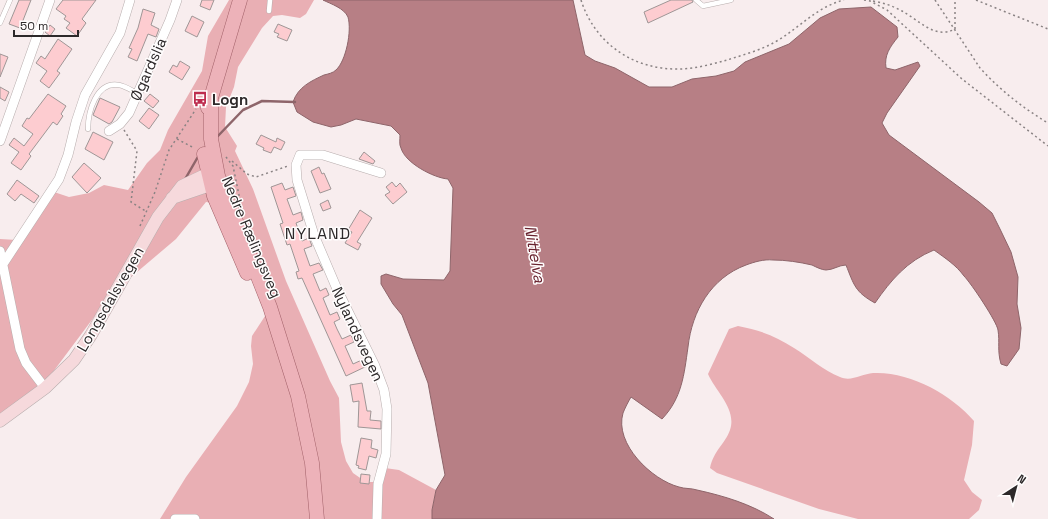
<svg xmlns="http://www.w3.org/2000/svg" width="1048" height="519" viewBox="0 0 1048 519" font-family="'Space Grotesk',sans-serif">
	<rect width="100%" height="100%" fill="#f8edee"/>
	<path fill="#e9afb4" d="M229,0h85l-8,14 -6,4 -18,-3 -9,1 -11,12 -24,39 -4,20 -8,20 -1,20 12,19 -2,5 18,38 33,92 44,100 9,17 2,44 5,19 7,12 13,9h9l3,-15 21,3 37,20 -4,20v9h-272l26,-42 51,-71 12,-24 4,-18 -2,-18 1,-10 15,-23 2,-28 -3,-11 -13,-10 -40,-61 -7,-1 -30,37 -59,50 -11,12 -68,91 -38,31v-184l17,1 37,-48 15,5 20,-4 15,-8 24,5 19,-27 13,-13 8,-20 34,-59 6,-35z
		M738,326c21,4 38,10 56,22 16,10 29,22 46,29 11,5 22,-3 33,-4 36,-2 78,21 101,48l-2,24 -8,35 8,12 10,8 -3,10 -10,9h-111l-39,-10 -102,-36 -7,-5c4,-18 15,-24 20,-38 7,-21 -14,-38 -22,-56l21,-45z"/>
	<path fill="#b77f85" stroke="#8e656a" d="M323,0h250l12,55 10,6 20,7 34,19h23l20,-8 24,-3 18,-5 11,-9 44,-18 31,-26 19,-9 32,-2 26,20 1,10c-8,10 -14,18 -12,31l9,2 23,-8 2,4 -33,47 -5,10 7,12 90,67 13,11 8,16 11,23 7,25 -1,27 4,24 -2,21 -12,17 -6,-2c-4,-14 -1,-22 -3,-34 -1,-8 -27,-47 -34,-54 -8,-11 -19,-18 -30,-26 -27,11 -43,30 -59,53 -20,-11 -21,-18 -29,-38 -7,0 -13,5 -20,5 -4,0 -10,-3 -14,-5 -13,-3 -26,-5 -39,-5 -9,-1 -19,2 -27,5 -35,13 -54,46 -58,82 -4,28 -6,51 -26,72l-31,-22c-3,5 -6,11 -8,16 -9,31 29,67 56,74 6,2 12,1 18,3 27,6 54,14 77,29h-342v-9l4,-20 9,-15 -17,-92 -26,-68 -9,-11 -12,-20v-8l5,-2 17,5 41,1 6,-9 3,-83 -5,-9c-14,-1 -43,-16 -47,-31 -2,-3 -1,-9 -1,-13l-9,-9 -35,-7 -15,6 -10,2 -18,-5 -16,-10 -4,-10c5,-15 18,-21 31,-27 4,-1 9,-2 12,-5 10,-9 16,-39 12,-53 -4,-9 -17,-13 -25,-17z"/>
	<g fill="none" stroke-linecap="round" stroke-linejoin="round">
		<path stroke="#8e656a" stroke-width="2.5" d="M216,138l27,-28 19,-9 33,1
			M184,181l15,-26"/>
	</g>
	<path fill="#fdccd0" stroke="#9f9696" d="M19,0h12l-11,28 -11,-4z
		M63,0h33l-14,19 4,4 -9,13 -11,-8 4,-5 -6,-4 2,-3 -10,-7z
		M202,0h12l-4,10 -10,-4z
		M671,0h21l1,2 -45,21 -4,-11z
		M143,9l12,4 -4,12 8,4 -3,8 -8,-3 -11,27 -9,-4 4,-8 -3,-1 9,-20z
		M192,16l12,6 -7,15 -12,-6z
		M278,24l14,6 -5,11 -10,-4 2,-3 -5,-2z
		M50,25l5,4 -5,7 -5,-4z
		M58,39l14,10 -15,22 3,2 -11,15 -9,-7 7,-10 -11,-8 5,-7 4,3z
		M0,54l8,3 -8,20z
		M180,61l10,6 -8,13 -13,-8 4,-7 4,2z
		M0,87l9,5 -4,9 -5,-3z
		M48,94l18,12 -5,8 2,2 -6,9 -4,-3 -24,32 2,2 -10,14 -10,-7 8,-11 -10,-7 5,-7 10,8 9,-12 -11,-8 5,-8 2,1z
		M150,94l9,7 -6,7 -9,-7z
		M100,98l20,9 -8,15 -3,2 -16,-9z
		M149,108l10,7 -10,14 -10,-8z
		M93,132l20,10 -9,18 -19,-11z
		M261,135l15,7 1,-4 8,4 -4,8 -7,-3 -3,6 -8,-3 1,-2 -8,-4z
		M364,152l11,9 -2,3 -14,-5z
		M84,163l17,15 -14,15 -15,-16z
		M319,167l3,7 2,-1 7,16 -11,4 -9,-22z
		M17,180l22,16 -5,7 -13,-9 -6,7 -8,-7z
		M392,182l4,5 4,-4 7,9 -14,12 -8,-9 5,-3 -4,-5z
		M282,183l3,7 8,-3 3,9 -9,3 6,16 8,-3 2,8 -7,3 6,18 7,-3 3,8 -8,3 6,17 9,-3 4,7 -10,4 7,17 6,-3 3,7 -6,3 7,17 7,-3 3,7 -6,3 3,7 5,10 9,-4 3,7 -9,4 8,18 11,-5 3,7 -21,10 -44,-98 -4,1 -2,-7 3,-1 -9,-27 -3,1 -7,-21 3,-1 -12,-36z
		M328,200l3,8 -8,3 -3,-7z
		M360,210l12,8 -15,24 4,2 -3,6 -13,-7 7,-11 -4,-2z
		M362,383l5,28h4l-1,9 11,1v8l-23,-2 1,-26 -6,1 -3,-17z
		M361,438l11,2 -1,8 7,2 -2,8 -7,-2 -3,14 -8,-2 1,-2 -3,-1z
		M361,474l9,1 -1,9 -9,-1z"/>
	<g fill="none" stroke-linecap="round" stroke-linejoin="round">
		<g stroke="#b8aeae" stroke-width="5.5">
			<path id="service" d="M696,0l7,6 28,-6
				M269,11l1,-11
				M0,23l10,-23
				M88,129c0,-17 8,-48 31,-44 6,1 12,5 18,8"/>
		</g>
		<g stroke="#b8aeae" stroke-width="10">
			<path id="minor" d="M109,131l11,-7 9,-11 41,-93 7,-20
				M0,141l50,-141
				M0,251l20,98 6,14 19,25
				M3,264l56,-85 9,-24 8,-33 9,-27 35,-62 10,-33
				M175,519h20
				M377,519l1,-35 8,-30 1,-45 -3,-19 -9,-24 -38,-77 -23,-54 -17,-55 -1,-15 4,-10h23l58,18"/>
		</g>
		<g stroke="#b8aeae" stroke-width="13">
			<path id="secondary" d="M172,198l38,-13 7,-8
				M0,421l45,-33 29,-28 17,-25 67,-118 24,-31 25,-12 9,2"/>
		</g>
		<g stroke="#a26169" stroke-width="15">
			<path id="primary" d="M211,100v39l7,37 52,131 28,89 14,67 5,56
				M208,108l32,-108
				M204,154l10,42 33,77"/>
		</g>
		<path stroke="#8a8384" stroke-width="1.5" stroke-dasharray="2 3" stroke-linecap="butt" d="M581,0c14,44 53,70 98,69 16,0 33,-5 48,-9 16,-5 34,-10 48,-18 25,-14 41,-35 69,-42
			M864,0l6,1 17,9 75,69 86,67
			M935,0l45,68c20,22 43,40 68,55
			M976,0l72,29
			M873,1c11,2 20,5 29,10 17,9 33,29 53,18v-29
			M124,130l13,21 -6,51 16,10
			M177,139l17,9
			M226,157l7,9 7,34
			M232,161l15,13 9,3 32,-11
			M140,226l15,-34 14,-42 27,-41"/>
		<use href="#service" stroke="#fff" stroke-width="4.5"/>
		<use href="#minor" stroke="#fff" stroke-width="9"/>
		<use href="#secondary" stroke="#f6d9dc" stroke-width="12"/>
		<use href="#primary" stroke="#edb2b9" stroke-width="14"/>
	</g>
	<defs>
		<g id="bus-bare" transform="scale(1.2)"><path d="M-5-6H5V4H4V6H2V4H-2V6H-4V4H-5ZM-3.5-4V0h7V-4ZM-3.5 1.2v1.5H-2V1.2ZM2 1.2v1.5H3.5V1.2Z" fill="#bd2c4e" stroke="#fffdfd" stroke-width="2.5" paint-order="stroke"/></g>
	</defs>
	<g fill-rule="evenodd">
		<use href="#bus-bare" x="200" y="99"/>
	</g>
	<g text-anchor="middle" dominant-baseline="central" stroke-width="3" stroke-linejoin="round" paint-order="stroke">
		<g font-size="15" fill="#2d292a" stroke="#fffdfd">
			<text transform="translate(148 69) rotate(-66)">Øgardslia</text>
			<text transform="translate(252 237) rotate(67)">Nedre Rælingsveg</text>
			<text transform="translate(110 299) rotate(-60)">Longsdalsvegen</text>
			<text transform="translate(358 334) rotate(65)">Nylandsvegen</text>
		</g>
		<g font-size="15" font-weight="bold" fill="#2d292a" stroke="#fffdfd" text-anchor="start">
			<text x="212" y="99">Logn</text>
		</g>
		<g font-size="16" letter-spacing="1" fill="#2d292a" stroke="#fffdfd">
			<text x="318" y="233">NYLAND</text>
		</g>
		<g font-size="16" font-style="italic" fill="#69232f" stroke="#fffdfd">
			<text transform="translate(535 254) rotate(80)">Nittelva</text>
		</g>
	</g>
	<g transform="translate(1016 487) rotate(36)" stroke="#fffdfd" stroke-width="3" paint-order="stroke">
	<path d="M0-3L7 15L0 10L-7 15Z" fill="#2d292a"/>
	<text y="-6" font-size="11" font-weight="bold" text-anchor="middle" fill="#2d292a">N</text>
	</g>
	<path d="M14 30v6h64v-6" fill="none" stroke="#2d292a" stroke-width="2"/>
	<text x="20" y="30" font-size="12" fill="#2d292a" stroke="#fffdfd" stroke-width="3" paint-order="stroke">50 m</text>
</svg>
